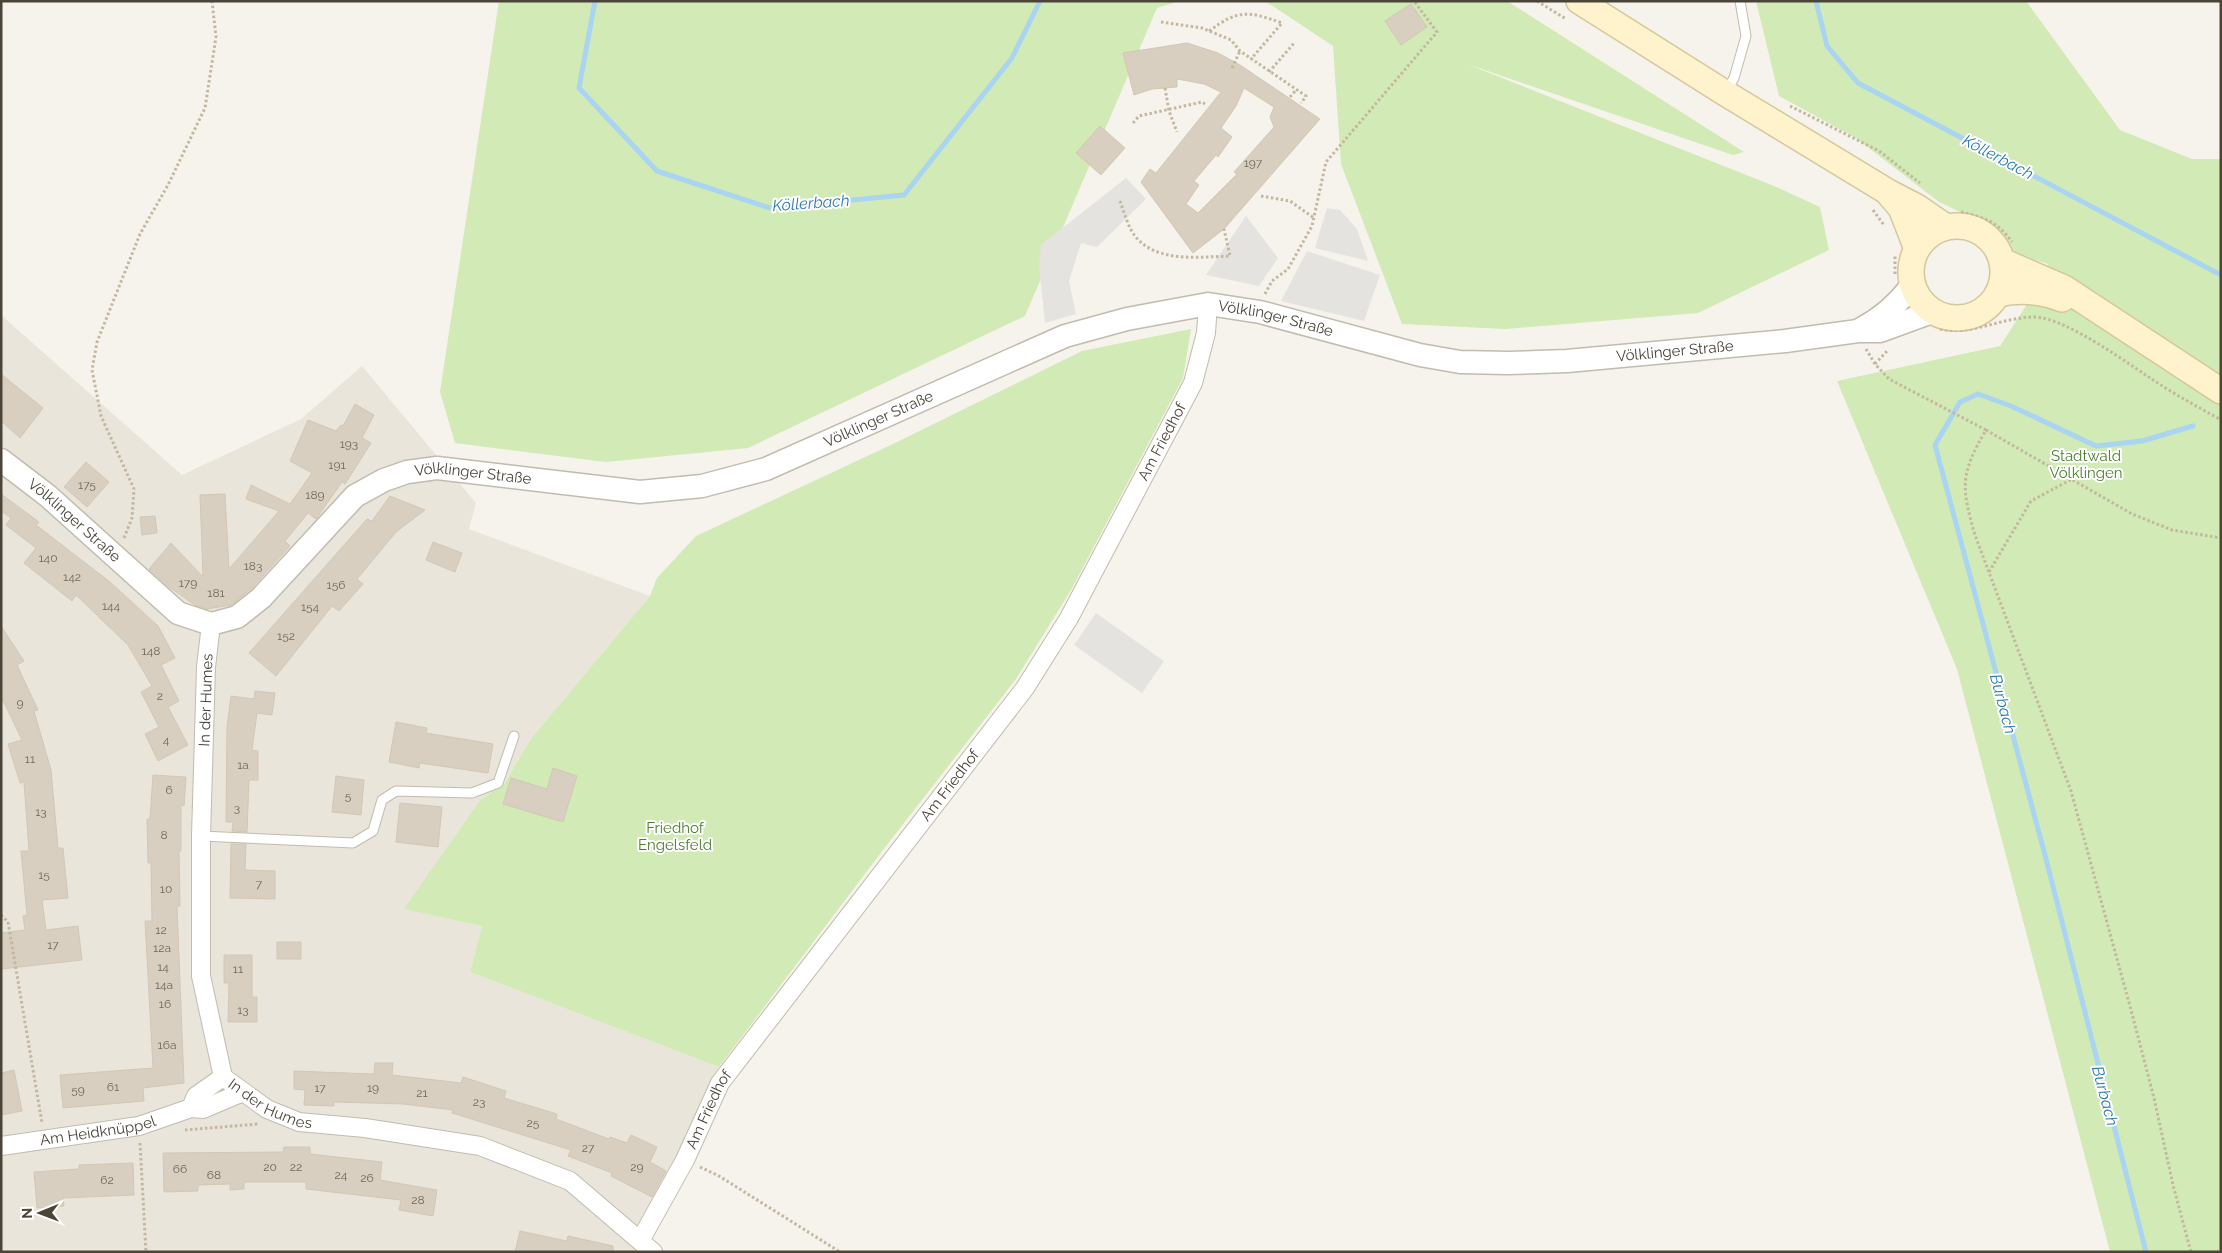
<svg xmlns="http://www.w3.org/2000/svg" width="2222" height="1253" viewBox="0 0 2222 1253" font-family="Raleway,sans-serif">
	<rect width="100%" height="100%" fill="#f6f3ec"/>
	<path fill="#eae5da" d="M1,315l181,160 119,-56 61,-53 114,137 -7,26 181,67 -120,144 -25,43 -25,17 -75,109 77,17 -12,46 249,95 -66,139 -7,46h-645z"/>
	<path fill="#d2eab5" d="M499,1h681l-23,7 -132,308 -277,132 -142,14 -151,-19 -15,-51z
		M1265,1h242l237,151 -11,3 -266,-91 307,122 46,21 9,43 -131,63 -192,16 -104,-5 -61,-160 -8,-118z
		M1756,1h270l94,129 72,29h29v1093h-111l-153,-583 -120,-288 163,-35 24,-37 24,-45 -36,-11 -11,-22 -62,-29 -83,-64 -77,-42z
		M1191,329l-8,49 -112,212 -55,89 -133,171 -164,217 -249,-95 12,-46 -78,-17 76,-109 25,-17 25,-43 120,-144 7,-18 39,-42 197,-92 189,-93z"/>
	<path fill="#e5e3e0" d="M1126,178l20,21 -49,48 -16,-4 -12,38 7,33 -31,9 -6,-56 2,-22z
		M1327,208l13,2 17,19 11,32 -53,-13z
		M1246,216l32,42 -19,28 -53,-11z
		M1307,251l73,24 -16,46 -83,-20z
		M1096,613l68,48 -22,32 -68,-48z"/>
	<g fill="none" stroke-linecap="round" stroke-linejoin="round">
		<path stroke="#a9d4f2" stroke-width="5" d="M595,1l-16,87 78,83 113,37 134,-13 108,-137 28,-57
			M1816,1l11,45 31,37 363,192
			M2146,1252l-101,-397 -110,-410 25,-43 18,-8 33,12 85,40 46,-5 51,-15"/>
	</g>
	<path fill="#d8cfc1" stroke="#d3c7b4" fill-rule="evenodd" d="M1411,4l16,23 -26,18 -16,-24z
		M1187,43l31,10 22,12 80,54 -96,110 -31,24 -52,-71 9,-13 6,4 65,-81 -17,-8 -27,-5v8l-25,2 -18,6 -11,-42zM1244,88l30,19 -4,10 4,10 -40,45 3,2 -39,39 -12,-9 13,-19 -5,-4 22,-26 2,2 14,-20 -11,-9 15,-22z
		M1100,126l25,22 -24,27 -25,-22z
		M1,374l42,34 -23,30 -19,-17z
		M355,404l19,11 -12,23 9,5 -26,41 -3,-2 -26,37 -8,-6 -23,28 5,5 -38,42 -21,17 -24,4 -12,-4 -26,-18 -20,-18 22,-26 32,34 -3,-82 25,-1 4,75 50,-58 -33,-12 5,-14 39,19 22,-31 -22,-12 18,-41 28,11 5,-6 2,1z
		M86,462l23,20 -22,25 -23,-20z
		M1,494l38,28 -3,3 74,57 48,44 17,32 -14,7 18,36 -11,6 20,38 -30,16 -13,-27 14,-7 -18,-35 11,-6 -24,-41 -52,-50 -4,6 -48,-38 12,-15 -30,-23 5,-7 -10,-7z
		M390,496l35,14 -29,22 -39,47 6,5 -24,27 -7,-5 -56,70 -27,-23 118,-134 5,2z
		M155,516l2,17 -15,2 -2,-18z
		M433,542l29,11 -7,19 -29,-12z
		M1,626l23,35 -7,4 21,45 -4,1 17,59 7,78h5l5,50 -26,2 4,30 32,-4 4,34 -81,9v-36l24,-3 -2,-14 4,-1 -6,-64h8l-5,-69 -4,1 -12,-39 14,-4 -21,-44z
		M255,691l20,2 -3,22 -15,-2 -5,37 6,1v29h-9l-2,52 -15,-1 1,-9h-7l1,-95 4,-31 23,3z
		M396,722l31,6 -1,5 67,11 -5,29 -68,-10 -1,5 -30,-6z
		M553,768l24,8 -14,46 -60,-18 8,-26 36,11z
		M153,775l33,2 -2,29 -3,-1v46h-2l1,55h-3l7,177 -41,5 1,13 -81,7 -3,-33 93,-7 -8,-147h7l-1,-58h-3l-1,-44h3z
		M336,776l28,4 -3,35 -29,-3z
		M400,803l42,4 -4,40 -42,-5z
		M231,844h15l-1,26 30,1v28l-45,-1z
		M277,942h24v17h-24z
		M224,955h28v42h5v25h-29l1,-39h-5z
		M375,1063h18l-1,12 69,8 2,-6 43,14 -2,7 53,16 -1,5 53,20 1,-2 17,6 4,-8 26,12 -7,15 16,9 -14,26 -41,-21 1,-3 -44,-17 3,-6 -119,-37 1,-3 -50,-6 -69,-2v4l-30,-1 1,-15 -11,-1v-18l80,3z
		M14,1070l8,41 -21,4v-42z
		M284,1147h26v7l72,8 -2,18 57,10 -4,26 -34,-6 2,-10 -95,-11v-7h-62v7l-14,1v-6l-32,1v6l-34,1 -1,-39 120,-1z
		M133,1163l1,32 -71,3 1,8 -27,2 -3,-36 45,-3v-4z
		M520,1231l47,10 1,-5 45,10v6h-98z"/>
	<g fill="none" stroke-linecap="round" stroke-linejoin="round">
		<g stroke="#c2bbae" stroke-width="11">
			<path id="service" d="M1726,92l8,-14 12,-42 -6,-35
				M201,836l152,7 20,-12 9,-31 14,-9 76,2 26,-10 16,-47"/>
		</g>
		<g stroke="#c2bbae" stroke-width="20">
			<g id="minor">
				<path id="s1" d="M211,624l-5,43 -5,169v140l22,101 44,32 32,13 66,6 115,18 90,35 83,71"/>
				<path d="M191,1108l5,-12 27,-19"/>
				<path id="s2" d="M1,1146l138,-20 52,-18 12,1 40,-17"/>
				<path id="s3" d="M641,1239l44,-79 35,-77 305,-395 44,-70 124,-235 13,-50 2,-29"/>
			</g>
		</g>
		<g stroke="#c2bbae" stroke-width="25">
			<g id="tertiary">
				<path d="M1861,329c21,-11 37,-25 51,-44"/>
				<path id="s4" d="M1,460l47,36 130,117 33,11 26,-7 24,-19 94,-102 29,-16 23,-8 30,-4 203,24 62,-6 64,-17 299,-133 62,-17 81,-15 52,8 160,43 40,7 48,1 59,-2 218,-20 73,-10h22l52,-19"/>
			</g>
		</g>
		<g stroke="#d6c79b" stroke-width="28">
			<path id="secondary" d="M1579,1l146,92 163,99 29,15 29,20
				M1889,194l12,14 16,41
				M1911 272a46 46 0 1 1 92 0a46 46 0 1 1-92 0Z
				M2002,261l62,27 157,103
				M1998,294c22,-5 44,-3 64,5"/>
		</g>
		<path stroke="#c4b79f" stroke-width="3" stroke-dasharray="2.5 2.5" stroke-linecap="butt" d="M1537,1l29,18
			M1161,22l41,6 29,12 9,11 66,45 -5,7
			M1209,31c30,-22 39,-20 73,-8l-31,36
			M1232,68l8,-17
			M1269,72l26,-30
			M1165,88l4,23 8,21
			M1290,97l6,-7
			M1790,106l89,45 41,32
			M1133,123l6,-7 63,-14 3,2
			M1261,196l29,5 24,17
			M1120,201c4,11 8,26 15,35 21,27 64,21 95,20l-6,-27
			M1873,210l11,15
			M1961,212c24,6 36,9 51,30
			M1895,274v-18
			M1265,294l7,-13 16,-12 24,-43 14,-64 111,-130 -23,-31
			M1940,329c32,7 62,-12 94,-12 33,0 101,52 130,70 19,12 38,22 57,33
			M1866,349l9,15 14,15 97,51c-26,44 -25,57 -11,105l96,256 60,219 23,88 19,87 18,67
			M1875,364l13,-14
			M1986,430l146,84 40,16 49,8
			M124,538l8,-20 2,-29 -33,-73 -9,-46 5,-28 43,-108 28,-49 37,-77 11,-71 -4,-36
			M1989,572l42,-71 41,-22
			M1,915l7,7 34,201
			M185,1130l73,-6
			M140,1143l6,109
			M700,1167l19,9 121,76"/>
		<use href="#service" stroke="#fff" stroke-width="9"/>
		<use href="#minor" stroke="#fff" stroke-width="18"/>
		<use href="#tertiary" stroke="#fff" stroke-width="22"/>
		<use href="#secondary" stroke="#fff3cd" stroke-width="25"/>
	</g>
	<g text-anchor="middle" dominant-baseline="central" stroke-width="4" stroke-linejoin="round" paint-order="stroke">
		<g font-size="12" fill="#6e675b">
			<text x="1253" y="163">197</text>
			<text x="349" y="444">193</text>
			<text x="337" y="465">191</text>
			<text x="87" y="485">175</text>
			<text x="315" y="495">189</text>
			<text x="48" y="558">140</text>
			<text x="253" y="566">183</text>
			<text x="72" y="577">142</text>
			<text x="188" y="583">179</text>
			<text x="336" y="585">156</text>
			<text x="216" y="593">181</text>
			<text x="111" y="606">144</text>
			<text x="310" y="607">154</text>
			<text x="286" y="636">152</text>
			<text x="151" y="651">148</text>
			<text x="160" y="696">2</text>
			<text x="20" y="703">9</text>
			<text x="166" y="740">4</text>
			<text x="30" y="759">11</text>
			<text x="243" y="765">1a</text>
			<text x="169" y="790">6</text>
			<text x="348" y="796">5</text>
			<text x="237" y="808">3</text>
			<text x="41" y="812">13</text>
			<text x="164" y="835">8</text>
			<text x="44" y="875">15</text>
			<text x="259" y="884">7</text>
			<text x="166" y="889">10</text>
			<text x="161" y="930">12</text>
			<text x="53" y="945">17</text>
			<text x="162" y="948">12a</text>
			<text x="163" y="967">14</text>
			<text x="238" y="969">11</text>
			<text x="164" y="985">14a</text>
			<text x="165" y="1004">16</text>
			<text x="243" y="1010">13</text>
			<text x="167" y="1045">16a</text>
			<text x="113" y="1087">61</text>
			<text x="320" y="1088">17</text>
			<text x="373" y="1088">19</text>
			<text x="78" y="1090">59</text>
			<text x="422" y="1093">21</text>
			<text x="479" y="1102">23</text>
			<text x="533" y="1123">25</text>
			<text x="588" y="1148">27</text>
			<text x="270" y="1167">20</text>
			<text x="296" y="1167">22</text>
			<text x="637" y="1167">29</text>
			<text x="180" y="1169">66</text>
			<text x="214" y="1175">68</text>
			<text x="341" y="1175">24</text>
			<text x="367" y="1178">26</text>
			<text x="107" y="1180">62</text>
			<text x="418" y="1200">28</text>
		</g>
		<g font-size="15" fill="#4b4439" stroke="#fff">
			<text stroke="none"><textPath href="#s4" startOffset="1429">Völklinger Straße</textPath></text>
			<text stroke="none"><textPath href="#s4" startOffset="1834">Völklinger Straße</textPath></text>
			<text stroke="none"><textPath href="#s4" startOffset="1009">Völklinger Straße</textPath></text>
			<text stroke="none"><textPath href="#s3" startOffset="956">Am Friedhof</textPath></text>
			<text stroke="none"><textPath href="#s4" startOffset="589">Völklinger Straße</textPath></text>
			<text stroke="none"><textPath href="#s4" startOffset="95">Völklinger Straße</textPath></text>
			<text transform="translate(206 700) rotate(-88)">In der Humes</text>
			<text stroke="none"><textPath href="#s3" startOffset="551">Am Friedhof</textPath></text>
			<text stroke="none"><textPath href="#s1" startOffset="511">In der Humes</textPath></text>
			<text stroke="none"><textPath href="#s3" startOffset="146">Am Friedhof</textPath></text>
			<text stroke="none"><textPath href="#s2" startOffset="98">Am Heidknüppel</textPath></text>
		</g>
		<g font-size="15" fill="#4a7f2a" stroke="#fff">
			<text x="2086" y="456">Stadtwald<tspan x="2086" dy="17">Völklingen</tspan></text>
			<text x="675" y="828">Friedhof<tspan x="675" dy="17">Engelsfeld</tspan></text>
		</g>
		<g font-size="16" font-style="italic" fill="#2e7ab2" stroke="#fff">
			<text transform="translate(1998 157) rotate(28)">Köllerbach</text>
			<text transform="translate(811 203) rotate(-4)">Köllerbach</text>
			<text transform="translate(2003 704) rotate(75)">Burbach</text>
			<text transform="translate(2105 1096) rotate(75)">Burbach</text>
		</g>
	</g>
	<rect width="2222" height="1253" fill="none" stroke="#4b4439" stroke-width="5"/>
	<g transform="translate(40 1213) rotate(269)" stroke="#ffffff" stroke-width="4" paint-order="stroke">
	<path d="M0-4L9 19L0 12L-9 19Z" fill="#4b4439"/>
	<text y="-8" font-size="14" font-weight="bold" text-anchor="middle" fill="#4b4439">N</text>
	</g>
</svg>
